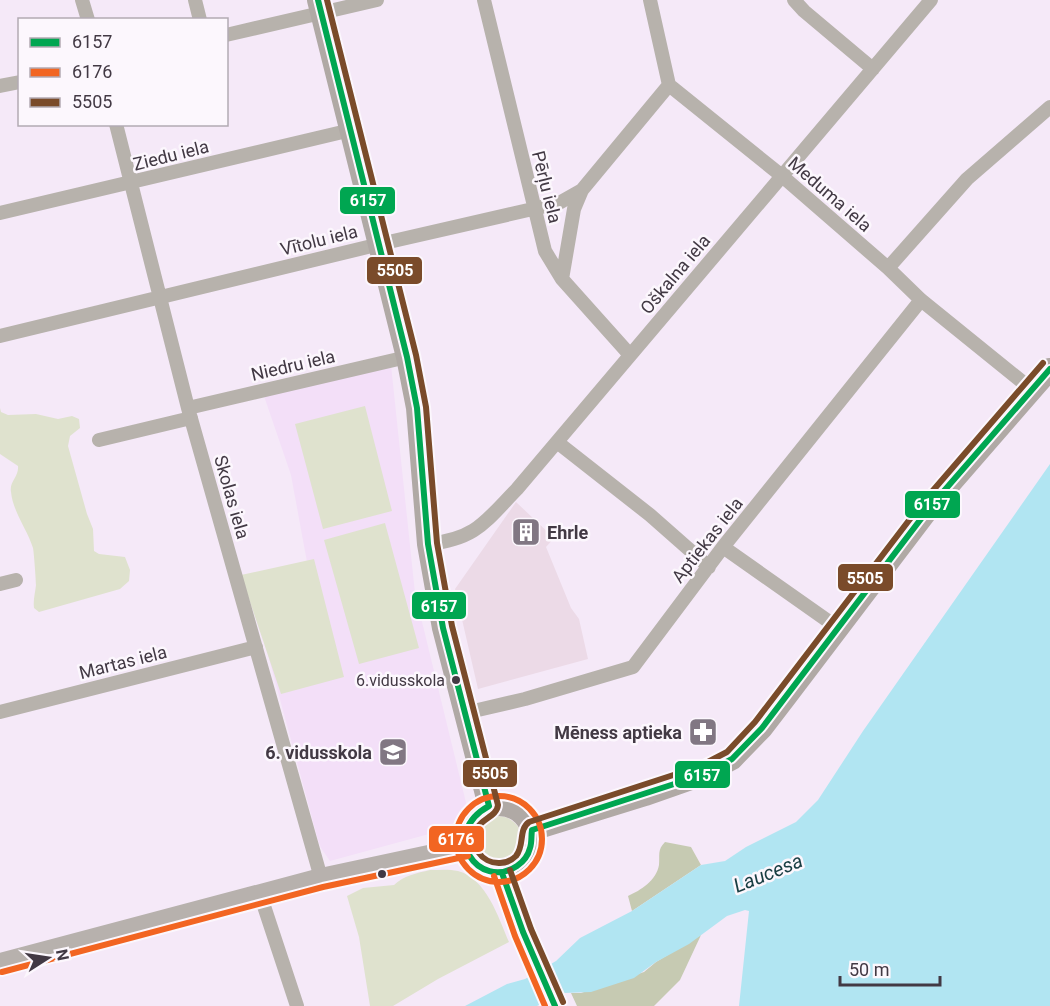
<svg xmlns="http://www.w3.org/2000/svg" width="1050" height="1006" viewBox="0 0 1050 1006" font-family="Roboto,sans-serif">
	<rect width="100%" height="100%" fill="#f5e9f8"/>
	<path fill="#ecdae7" d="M516,502l38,36 -8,9 25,61 8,11 9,40 -110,30 -23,-100z"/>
	<path fill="#f3dff8" d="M391,365l24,228 54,222 -7,10 -132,36 -9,-13 -3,-8 -71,-263 60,-15 -16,-87 -27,-79z"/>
	<path fill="#dfe2ce" d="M365,406l27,105 -69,18 -28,-105z
		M0,408l1,4 7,3 28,-1 22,5 14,-3 7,3 1,9 -10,8 -2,10 19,68 6,15 1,22 5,3 26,3 5,13 -1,11 -9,8 -81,23 -5,-4c-1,-8 1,-14 2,-23 0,-5 -2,-32 -3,-37 -6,-19 -20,-36 -22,-56 -2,-10 8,-15 7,-26l-18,-12z
		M385,523l34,125 -60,16 -35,-124z
		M314,559l30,118 -63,17 -40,-119z
		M474 840a24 24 0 1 1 48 0a24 24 0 1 1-48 0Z
		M430,870c9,0 19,-1 28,1 29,8 40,46 51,71l-71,37 -45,27h-23l-11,-69 -12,-41 16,-8 31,-3c9,-9 23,-12 36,-15z"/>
	<path fill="#c6cab2" d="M665,842l26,5 10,18 -69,46 -4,-15c13,-6 28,-15 31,-31 1,-10 -2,-15 6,-23z
		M701,935l-21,45 -26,26h-77l-6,-13h10l63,-21 12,-10z"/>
	<path fill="#b1e5f2" d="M1050,464v542h-311l10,-95 -4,-1 -18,6 -38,28 -33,18 -22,16 -43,14 -27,1 -27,13h-72l42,-22 18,-5 31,-18 24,-23 52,-27 69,-46 24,-4 21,-14 50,-25 22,-22 45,-69z"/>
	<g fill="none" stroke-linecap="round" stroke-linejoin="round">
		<path stroke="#b7b2ac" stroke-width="14" d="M82,0l6,20
			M195,0l5,20
			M484,0l61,251 17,28 68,76
			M650,0l19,85 113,91 106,92 33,32 110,89
			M794,0l10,11 69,58
			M226,35l151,-35
			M0,86l20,-4
			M116,124l72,284 133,470
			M0,213l351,-83
			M888,268l79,-89 83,-72
			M562,279l12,-70 8,-19
			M0,336l380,-92 179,-41 23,-13 87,-105
			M188,408l219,-51
			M99,440l92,-22
			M557,442l93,73 59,52
			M428,544c48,-5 57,-22 89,-55l414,-489
			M723,547l115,81
			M0,584l16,-4
			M0,712l256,-65
			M465,713l60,-14 108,-32 90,-120 198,-247
			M260,894l37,112"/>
		<path stroke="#b7b1ad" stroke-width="20" d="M0,963l321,-85 145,-31"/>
		<path stroke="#b0a9a5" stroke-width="22" d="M318,0l89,357 10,51 11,136 15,84 46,178
			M465 839a34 34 0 1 1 68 0a34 34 0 1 1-68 0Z
			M532,830l113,-35 57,-20 30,-16 30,-31 23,-30 145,-191 120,-138
			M502,873l21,59 32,74"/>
		<g stroke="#fcf7fd" stroke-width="10">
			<path id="bus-1" d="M318,0l89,357 10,51 11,136 15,84 46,178
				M489,806c-51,28 -10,85 28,60 6,-4 11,-10 13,-18 2,-5 1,-12 2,-18
				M532,830l170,-55 30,-16 30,-31 168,-221 120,-138
				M502,873l21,59 32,74"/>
		</g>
		<g stroke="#fcf7fd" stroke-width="10">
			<path id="bus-2" d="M456 839a43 43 0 1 1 86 0a43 43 0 1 1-86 0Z
				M494,876l21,60 30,70
				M2,972l321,-85 145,-31"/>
		</g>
		<g stroke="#fcf7fd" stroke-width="10">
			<path id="bus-3" d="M327,0l89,355 10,52 11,136 15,83 46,179c-1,11 -15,13 -21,23 -10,16 5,36 23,35 6,0 12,-3 16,-7 9,-11 2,-26 13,-34l169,-55 29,-15 28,-30 168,-220 120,-139
				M510,870l21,59 32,73"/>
		</g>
		<use href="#bus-1" stroke="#00a651" stroke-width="6"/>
		<use href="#bus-2" stroke="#f26522" stroke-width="6"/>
		<use href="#bus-3" stroke="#7a4b2a" stroke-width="6"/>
	</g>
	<defs>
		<g id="building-square" transform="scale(1.5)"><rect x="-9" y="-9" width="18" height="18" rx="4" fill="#817783" stroke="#fcf7fd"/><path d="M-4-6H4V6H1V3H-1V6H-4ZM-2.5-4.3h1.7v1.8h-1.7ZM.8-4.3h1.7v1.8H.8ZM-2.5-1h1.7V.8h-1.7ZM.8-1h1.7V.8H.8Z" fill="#fff"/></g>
		<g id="pharmacy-square" transform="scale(1.5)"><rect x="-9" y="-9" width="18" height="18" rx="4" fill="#817783" stroke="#fcf7fd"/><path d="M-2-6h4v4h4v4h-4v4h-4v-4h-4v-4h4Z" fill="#fff"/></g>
		<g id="school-square" transform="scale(1.5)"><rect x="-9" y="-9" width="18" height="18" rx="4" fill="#817783" stroke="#fcf7fd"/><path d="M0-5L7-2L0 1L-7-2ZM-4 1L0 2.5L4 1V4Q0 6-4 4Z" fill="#fff"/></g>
	</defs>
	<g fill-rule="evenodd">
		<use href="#building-square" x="526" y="532"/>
		<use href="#pharmacy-square" x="703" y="732"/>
		<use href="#school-square" x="393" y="752"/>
	</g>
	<g fill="#423944" stroke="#fcf7fd" stroke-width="2">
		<circle cx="456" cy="680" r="5"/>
		<circle cx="382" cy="874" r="5"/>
	</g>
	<g text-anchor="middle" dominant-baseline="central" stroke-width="5" stroke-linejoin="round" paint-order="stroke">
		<g font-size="16" fill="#423944" stroke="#fcf7fd" text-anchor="end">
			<text x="445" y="680">6.vidusskola</text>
		</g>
		<g font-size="18" fill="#423944" stroke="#fcf7fd">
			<text transform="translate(171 155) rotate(-14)">Ziedu iela</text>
			<text transform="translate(547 187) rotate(76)">Pērļu iela</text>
			<text transform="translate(830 194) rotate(41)">Meduma iela</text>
			<text transform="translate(319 240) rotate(-14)">Vītolu iela</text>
			<text transform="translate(675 274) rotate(-50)">Oškalna iela</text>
			<text transform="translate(293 365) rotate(-13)">Niedru iela</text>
			<text transform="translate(232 497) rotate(74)">Skolas iela</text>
			<text transform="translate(707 540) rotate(-52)">Aptiekas iela</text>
			<text transform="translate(123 662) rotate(-14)">Martas iela</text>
		</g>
		<g font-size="18" font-weight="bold" fill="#423944" stroke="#fcf7fd" text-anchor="end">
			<text x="547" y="532" text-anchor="start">Ehrle</text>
			<text x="682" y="732">Mēness aptieka</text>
			<text x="372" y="752">6. vidusskola</text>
		</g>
		<g font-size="20" font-style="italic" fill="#183e43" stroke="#fcf7fd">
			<text transform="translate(768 873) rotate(-22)">Laucesa</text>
		</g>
	</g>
	<g stroke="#fcf7fd" stroke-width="2">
		<rect x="339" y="186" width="57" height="29" rx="6" fill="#00a651"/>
		<rect x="366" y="256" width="57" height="29" rx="6" fill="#7a4b2a"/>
		<rect x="904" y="490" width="57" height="29" rx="6" fill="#00a651"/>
		<rect x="837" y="563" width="57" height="29" rx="6" fill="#7a4b2a"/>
		<rect x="411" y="591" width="56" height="29" rx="6" fill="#00a651"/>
		<rect x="462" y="759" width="56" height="29" rx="6" fill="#7a4b2a"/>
		<rect x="674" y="760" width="57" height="29" rx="6" fill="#00a651"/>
		<rect x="428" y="825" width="57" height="28" rx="6" fill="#f26522"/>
	</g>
	<g font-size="16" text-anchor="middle" font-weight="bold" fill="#fff">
		<text x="368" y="206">6157</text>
		<text x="395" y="276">5505</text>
		<text x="932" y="510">6157</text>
		<text x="865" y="584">5505</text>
		<text x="439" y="612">6157</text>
		<text x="490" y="779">5505</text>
		<text x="702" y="781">6157</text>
		<text x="456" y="845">6176</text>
	</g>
	<rect x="18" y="18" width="210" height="108" fill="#fcf7fd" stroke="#b2abb3" stroke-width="1.5"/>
	<rect x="30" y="38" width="30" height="9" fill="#00a651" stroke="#b2abb3" stroke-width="1.5"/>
	<text x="72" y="48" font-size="18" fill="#423944">6157</text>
	<rect x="30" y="68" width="30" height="9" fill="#f26522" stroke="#b2abb3" stroke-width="1.5"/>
	<text x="72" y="78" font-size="18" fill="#423944">6176</text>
	<rect x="30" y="98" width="30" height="9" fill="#7a4b2a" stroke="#b2abb3" stroke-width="1.5"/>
	<text x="72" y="108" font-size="18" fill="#423944">5505</text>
	<g transform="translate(48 958) rotate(78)" stroke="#fcf7fd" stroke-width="4.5" paint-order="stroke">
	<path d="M0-4.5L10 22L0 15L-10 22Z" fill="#423944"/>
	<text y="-9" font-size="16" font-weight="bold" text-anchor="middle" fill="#423944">N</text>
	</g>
	<path d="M840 976v9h100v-9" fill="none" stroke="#423944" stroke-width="3"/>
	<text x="849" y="976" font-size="18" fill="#423944" stroke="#fcf7fd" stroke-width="4.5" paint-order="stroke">50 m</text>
</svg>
